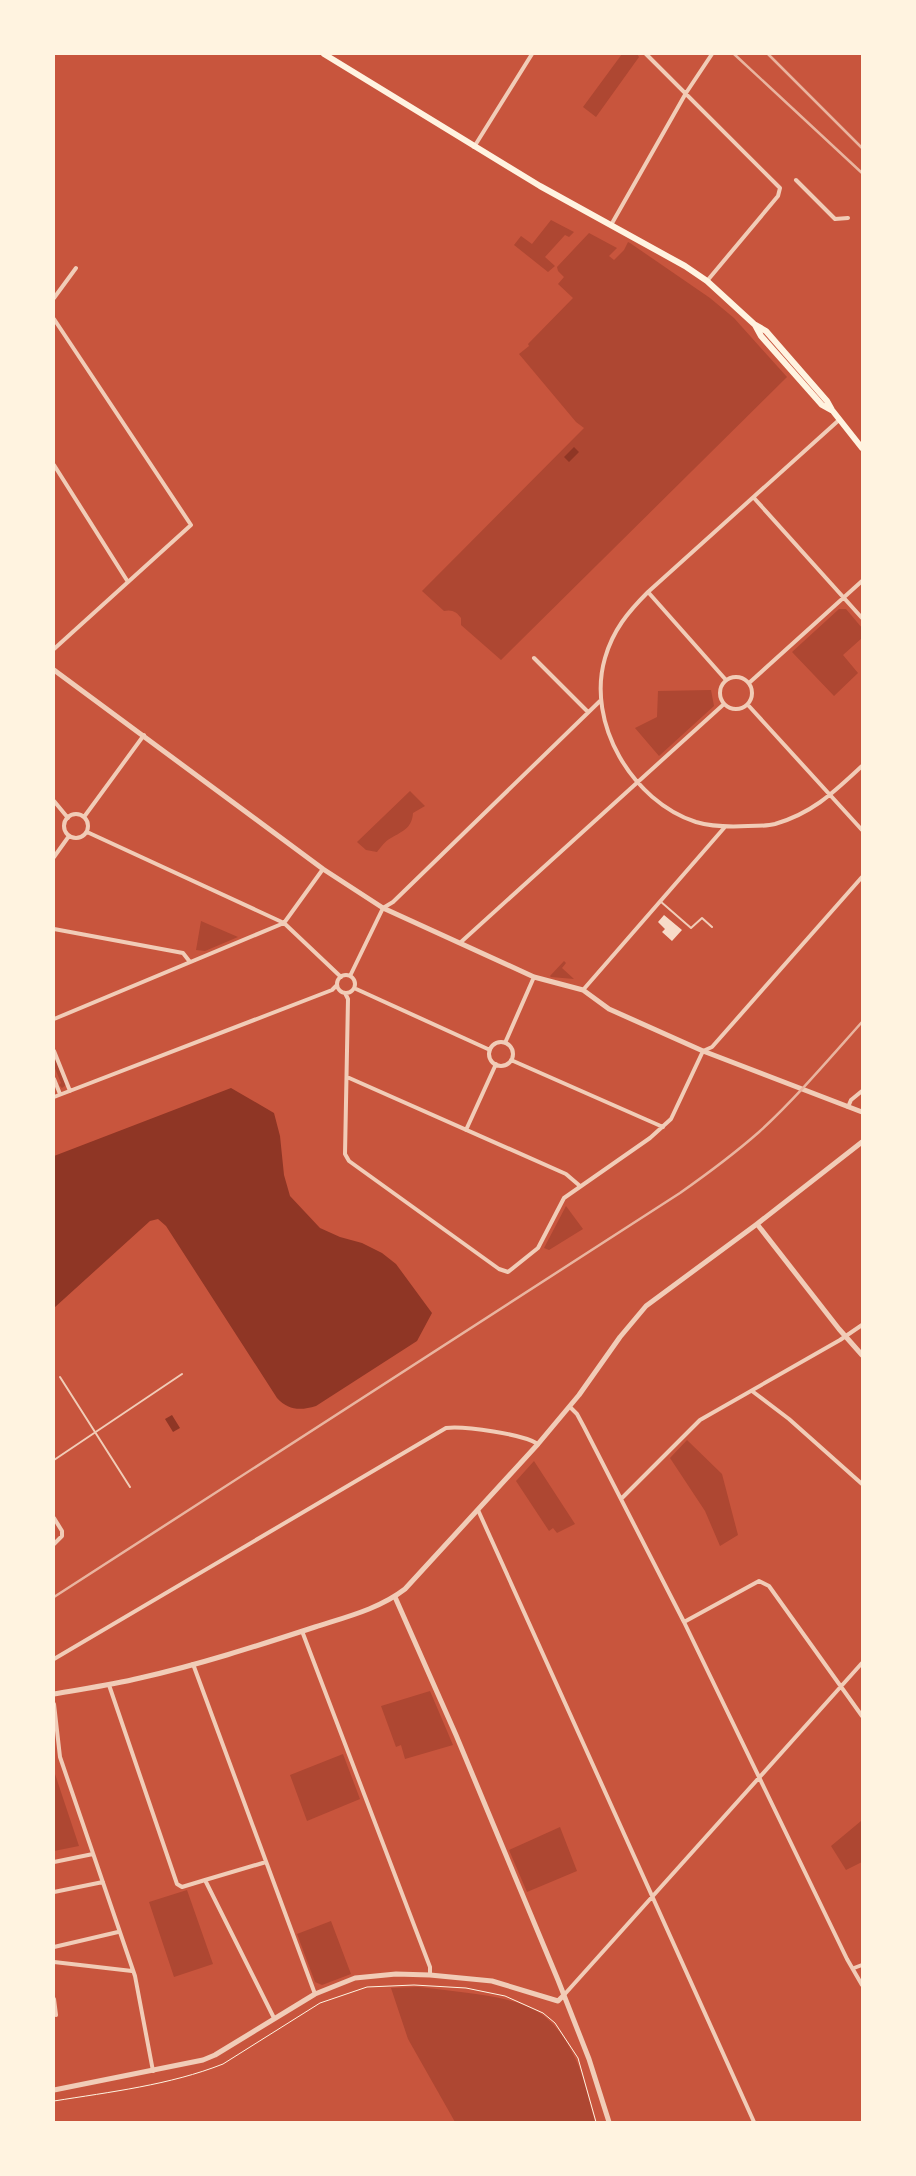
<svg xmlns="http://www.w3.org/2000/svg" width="916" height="2176" viewBox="0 0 916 2176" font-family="'Golos Text',sans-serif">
	<rect width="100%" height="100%" fill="#c8553d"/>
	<path fill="#ae4732" d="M622,54h15l2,3 -43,60 -13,-10z
		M551,220l23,12 -5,5 -4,-2 -20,22 10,9 -7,6 -34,-27 7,-9 11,8z
		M589,233l28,15 -8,8 5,4 10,-10 4,-8 2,1 80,55 24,20 53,59 -286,283 -40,-35v-7c-4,-6 -9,-9 -17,-7l-22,-20 162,-163 -8,-6 -57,-68 10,-8 -1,-2 45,-46 -15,-14 6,-7 -6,-6 -1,-4z
		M839,609h7l16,19v10l-19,17 15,18 -24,23 -42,-44z
		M711,690l3,16 -55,50 -24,-28 22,-11 1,-26z
		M410,791l15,15 -12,7c-1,15 -10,18 -22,25 -6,3 -10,9 -14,14l-11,-2 -9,-8z
		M201,921l37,16 -33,14 -9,-1z
		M564,961l2,2 -4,5 12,11 -23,-2 -1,-1z
		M54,1057l12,28 -4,3 -3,-3 2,-2 -7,-17z
		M566,1206l17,23 -34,21 -5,-2z
		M687,1440l35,34 16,61 -18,11 -15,-35 -35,-53z
		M534,1461l41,63 -18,9 -4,-5 -4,3 -33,-50z
		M430,1691l23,54 -48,14 -4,-14 -5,2 -15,-41z
		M343,1754l17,45 -53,22 -17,-46z
		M54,1771l25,75 -25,5z
		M861,1821l1,41 -16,8 -15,-24z
		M560,1827l17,44 -50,21 -18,-42z
		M187,1890l26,74 -39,13 -25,-75z
		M331,1921l20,53 -29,11 -7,-3 -18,-48z
		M418,1987c22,2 43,5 65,8 48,8 71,18 93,65 9,19 13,42 19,62h-140l-47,-83 -17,-51z"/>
	<path fill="#8f3625" d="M574,447l5,5 -10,10 -5,-5z
		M231,1088l43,25 6,23 4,39 6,21 30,32 20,9 22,6 20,10 14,11 36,49 -15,28 -101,65c-16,5 -28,4 -39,-8l-111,-172 -8,-7 -8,2 -96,87v-152z
		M172,1415l8,13 -7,4 -8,-13z"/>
	<path fill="#f7dbc8" d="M664,915l18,15 -10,11 -10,-9 3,-3 -7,-7z"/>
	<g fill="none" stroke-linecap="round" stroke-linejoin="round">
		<path stroke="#fff3e0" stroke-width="1" d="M54,2101c56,-9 116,-16 169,-37l97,-61 47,-16 47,-2 52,3 39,8 38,17 12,10 23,35 18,64"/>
		<path stroke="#f1ccb7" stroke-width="2" d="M660,901l31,27 11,-10 10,9
			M60,1377l70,110
			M54,1460l128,-86"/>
		<path stroke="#f1ccb7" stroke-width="4" d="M646,54l134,134 -2,8 -71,85
			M474,147l58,-93
			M796,180l39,39 13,-1
			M611,225l75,-132 26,-39
			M54,298l22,-30
			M54,319l137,206 -137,124
			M839,420l-191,172c-20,20 -35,38 -43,66 -19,65 27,143 91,164 17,5 34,5 52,4 9,0 19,0 27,-2 38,-11 59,-32 87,-58
			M54,465l74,117
			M754,498l108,120
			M648,592l78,88
			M534,658l54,54
			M720 693a16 16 0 1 1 32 0a16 16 0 1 1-32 0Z
			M749,683l113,-102
			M748,705l114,125
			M54,801l14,17
			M64 826a12 12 0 1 1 24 0a12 12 0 1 1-24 0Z
			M84,817l60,-82
			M87,832l197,91 57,54
			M54,857l15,-21
			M54,929l129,24 7,9
			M461,942l263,-238
			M337 984a9 9 0 1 1 18 0a9 9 0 1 1-18 0Z
			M350,976l33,-68 10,-6 207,-201
			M354,988l136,62
			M583,990l141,-162
			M345,993l3,6 -3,155 4,7 150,108 9,3 30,-24 26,-50 86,-60 21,-19 32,-68 9,-4 150,-170
			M54,1019l230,-96 39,-54
			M489 1054a12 12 0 1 1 24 0a12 12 0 1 1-24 0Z
			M505,1043l29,-66
			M54,1051l16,40
			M511,1060l152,67
			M347,1077l219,97 14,12
			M54,1079l6,15
			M54,1097l278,-107 5,-5
			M848,1107l3,-7 11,-9
			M466,1130l30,-66
			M752,1391l37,28 73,65
			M570,1407l7,7 7,13 100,195 163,337 15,26
			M621,1499l79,-79 140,-80 22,-15
			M478,1510l276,612
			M54,1518l8,13v5l-8,8
			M684,1622l75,-41 10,5 93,130
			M302,1631l128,336v8
			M54,1659l392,-231c19,-2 77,6 92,16
			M193,1664l122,330
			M109,1685l68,199 5,3 23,-7 69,138
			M54,1704l6,53 75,219 18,95
			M54,1862l39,-8
			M205,1880l61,-18
			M54,1892l49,-10
			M54,1947l64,-15
			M54,1962l78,9
			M854,1968l8,-3
			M564,1995l298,-332
			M54,1999l2,16"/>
		<path stroke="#f1ccb7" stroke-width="5" d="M54,670l269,199 60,39 151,69 49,13 26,19 94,42 159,61
			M757,1224l82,105 23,26
			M395,1597l61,138 102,245 31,79 20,63
			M54,1694c28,-5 57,-9 86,-16 58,-13 117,-32 175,-51 31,-10 64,-18 90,-38l133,-145 41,-49 41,-58 26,-31 111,-82 105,-82
			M54,2090l149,-30 12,-5 100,-61 40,-16 41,-4 34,1 62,6 66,20 6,-6"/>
		<path stroke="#fff3e0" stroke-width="6" d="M324,54l216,132 145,80 22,15 47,43 12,7 61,70 5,9 30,38
			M755,325l6,11 61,69 9,5"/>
		<path stroke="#e9b49f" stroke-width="2.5" d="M734,54l128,119
			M768,54l94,94
			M54,1597l626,-404c27,-19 54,-39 79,-61 37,-34 70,-73 103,-110"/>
	</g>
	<rect width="916" height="2176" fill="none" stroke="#fff3e0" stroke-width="110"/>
</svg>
